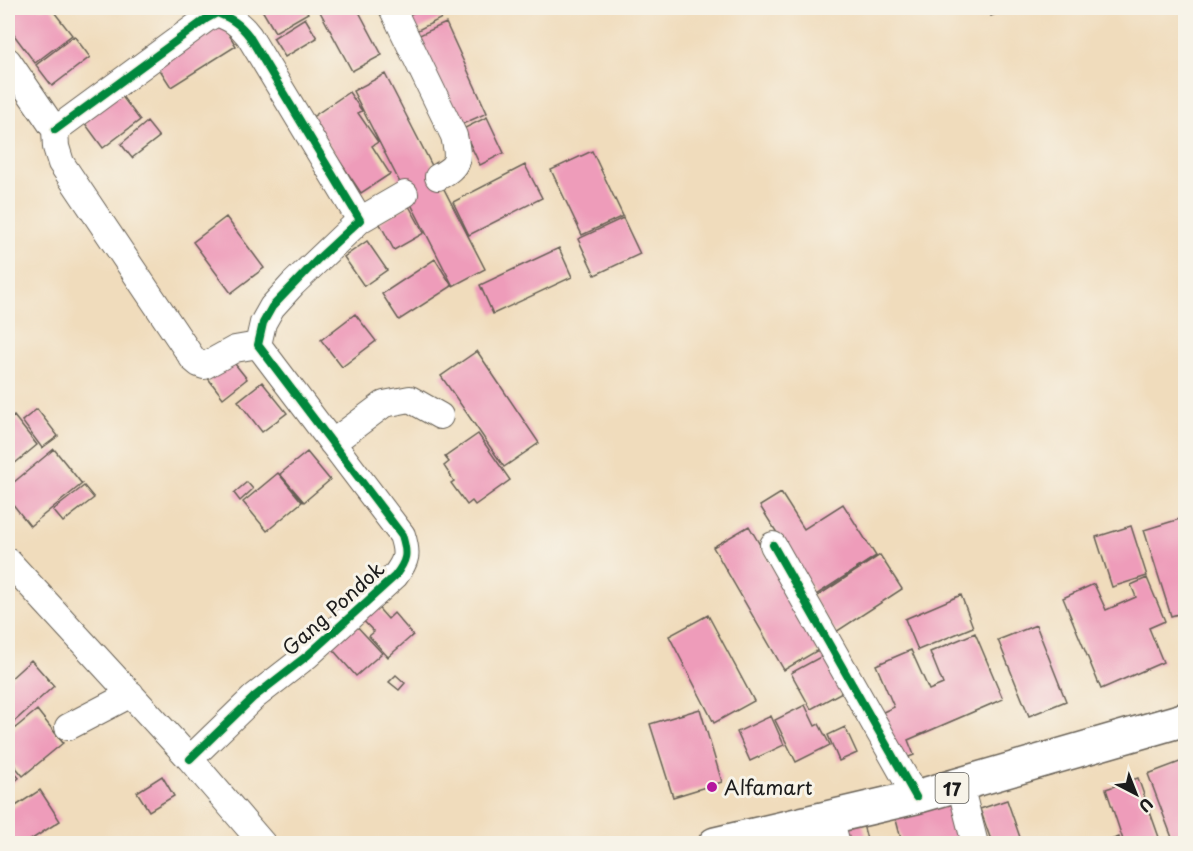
<svg xmlns="http://www.w3.org/2000/svg" width="1193" height="851" viewBox="0 0 1193 851" font-family="'Playpen Sans',sans-serif">
	<rect width="100%" height="100%" fill="#f7f3e8"/>
	<filter id="ink" filterUnits="userSpaceOnUse"><feTurbulence type="fractalNoise" baseFrequency=".0167" numOctaves="2"/><feDisplacementMap in="SourceGraphic" scale="12" xChannelSelector="R" yChannelSelector="G"/><feConvolveMatrix kernelMatrix="1 2 1 2 8 2 1 2 1" color-interpolation-filters="sRGB"/></filter>
	<filter id="wash" filterUnits="userSpaceOnUse"><feTurbulence type="fractalNoise" baseFrequency=".008" numOctaves="4" result="noise"/><feDisplacementMap in="SourceGraphic" scale="24" xChannelSelector="R" yChannelSelector="G"/><feGaussianBlur stdDeviation="1.35" result="paint"/><feColorMatrix in="noise" values="0 0 0 0 0 0 0 0 0 0 0 0 0 0 0 0 0 1.4 0 .05"/><feComposite in="paint" operator="in"/></filter>
	<g filter="url(#wash)">
		<rect width="100%" height="100%" fill="#f0dcbc"/>
		<g id="blocks">
			<path fill="#ee9cba" d="M8,8h43l21,27 -37,28 -27,-36z
				M266,8h39l3,5 -33,19 -13,-22z
				M318,8h39l25,47 -30,16z
				M423,8h14l5,10 -28,14 -8,-16z
				M988,8h21l-18,8z
				M219,18l17,28 -65,41 -18,-28z
				M305,18l12,20 -32,19 -12,-19z
				M446,23l41,90 -31,14 -41,-90z
				M74,36l16,21 -38,29 -16,-21z
				M385,74l100,195 -32,17 -100,-195z
				M118,91l22,29 -37,28 -22,-30z
				M349,92l13,19 -4,2 20,29 -6,4 18,28 -29,19 -50,-75z
				M487,117l17,36 -24,12 -17,-36z
				M147,122l12,15 -27,21 -11,-14z
				M592,151l31,65 -41,19 -31,-65z
				M525,165l17,33 -73,37 -16,-33z
				M409,206l15,27 -30,17 -15,-28z
				M226,217l38,51 -33,25 -38,-51z
				M623,218l17,36 -45,21 -17,-36z
				M367,241l20,29 -23,16 -20,-29z
				M559,248l13,29 -79,37 -13,-29z
				M435,259l17,27 -53,34 -17,-26z
				M355,314l21,27 -34,26 -21,-27z
				M477,351l62,92 -35,24 -63,-91z
				M227,354l20,25 -24,19 -19,-25z
				M262,382l25,31 -25,19 -24,-31z
				M37,409l21,27 -16,12 -20,-27z
				M14,416l23,29 -29,24v-47z
				M478,434l32,46 -35,25 -3,-4 -5,4 -16,-22 3,-2 -10,-15 5,-4 -4,-5z
				M54,449l28,35 -52,42 -22,-28v-11z
				M307,452l23,28 -26,22 -24,-28z
				M278,473l24,29 -35,29 -24,-29z
				M247,482l6,7 -13,12 -6,-8z
				M84,486l10,12 -31,24 -10,-12z
				M781,493l23,36 39,-25 33,52 -60,39 -56,-89z
				M1183,518l2,7v87l-14,4 -27,-86z
				M749,526l71,123 -36,21 -71,-123z
				M1131,526l16,50 -35,11 -16,-50z
				M880,555l22,34 -66,43 -23,-33z
				M1147,578l18,43 -16,7 14,34 -62,27 -38,-91 31,-14 12,26 30,-13 -5,-12z
				M961,595l12,32 -55,23 -13,-31z
				M373,602l15,17 6,-6 19,22 -25,22 -19,-21 5,-4 -16,-17z
				M708,615l46,86 -40,22 -45,-87z
				M352,621l30,32 -26,23 -29,-33z
				M1036,625l30,76 -37,15 -31,-76z
				M1185,629v19l-5,-17z
				M975,633l28,66 -95,41 6,15 -13,5 -20,-47 13,-6 -18,-42 35,-15 18,40 14,-6 -13,-32z
				M824,655l20,36 -33,18 -20,-36z
				M31,660l23,26 -46,41v-46z
				M396,675l9,8 -6,7 -10,-8z
				M805,705l10,21 4,-2 11,21 -34,17 -21,-42z
				M700,709l22,73 -49,15 -23,-73z
				M37,710l26,33 -40,33 -15,-18v-24z
				M771,716l13,29 -34,16 -13,-29z
				M845,727l12,26 -18,8 -11,-26z
				M1185,760v83h-11l-26,-69z
				M8,765l11,13 -11,9z
				M162,776l12,20 -25,15 -12,-19z
				M1138,778l23,65h-37l-18,-54z
				M40,790l20,31 -34,22h-18v-32z
				M951,798l11,45h-60l-8,-31z
				M1007,800l15,43h-30l-12,-34z
				M861,817l7,26h-26l-6,-19z
				M1119,837l2,6h-19z"/>
		</g>
	</g>
	<g filter="url(#ink)">
		<use href="#blocks" fill-opacity="0" stroke="#665f54" stroke-width="1.5"/>
		<g fill="none" stroke-linecap="round" stroke-linejoin="round">
			<g stroke="#665f54" stroke-width="28">
				<path id="minor" d="M392,8l62,128c5,23 6,29 -16,41
					M8,61l47,69 1,17 5,16 132,196 6,5 5,2 31,-17 23,-4
					M55,130l151,-111 11,-6c14,5 23,11 32,23l111,184
					M258,345l5,-22 9,-16 21,-23 67,-64 45,-26
					M332,443l52,-39 26,-5 30,17
					M773,545l143,252
					M8,561l182,198 73,85
					M68,727l63,-33
					M190,759l64,-62 54,-42 87,-79c12,-16 13,-22 7,-41l-144,-190
					M960,785l15,59
					M830,818l7,26"/>
			</g>
			<g stroke="#665f54" stroke-width="36">
				<path id="highway" d="M715,844l201,-47 270,-78"/>
			</g>
			<use href="#minor" stroke="#fff" stroke-width="26"/>
			<use href="#highway" stroke="#fff" stroke-width="33"/>
			<g stroke="#f7f3e8" stroke-width="11">
				<path id="cycleway" d="M55,130l151,-111 11,-6c14,5 23,11 32,23l111,184 -42,39 -46,48 -9,16 -5,22 144,190c6,19 5,25 -7,41l-87,79 -54,42 -64,62
					M773,545l143,252"/>
			</g>
			<use href="#cycleway" stroke="#00873e" stroke-width="8"/>
		</g>
	</g>
	<circle fill="#b5179e" stroke="#f7f3e8" stroke-width="2" cx="712" cy="787" r="6"/>
	<g text-anchor="middle" dominant-baseline="central" stroke-width="6" stroke-linejoin="round" paint-order="stroke">
		<rect fill="#f7f3e8" stroke="#5e5c59" stroke-width="1.5" x="935.5" y="773" width="33" height="30" rx="4.5"/>
		<g font-size="18" font-weight="bold" fill="#1c1c1c">
			<text x="952" y="788">17</text>
		</g>
		<g font-size="20" fill="#1c1c1c" stroke="#f7f3e8">
			<text transform="translate(333 608) rotate(-42)">Gang Pondok</text>
		</g>
		<g font-size="20" fill="#1c1c1c" stroke="#f7f3e8" text-anchor="start">
			<text x="724" y="787">Alfamart</text>
		</g>
	</g>
	<rect width="1193" height="851" fill="none" stroke="#f7f3e8" stroke-width="30"/>
	<g transform="translate(1136 794) rotate(138)" stroke="#f7f3e8" stroke-width="4.5" paint-order="stroke">
	<path d="M0-4.5L10 22L0 15L-10 22Z" fill="#1c1c1c"/>
	<text y="-9" font-size="16" font-weight="bold" text-anchor="middle" fill="#1c1c1c">U</text>
	</g>
</svg>
